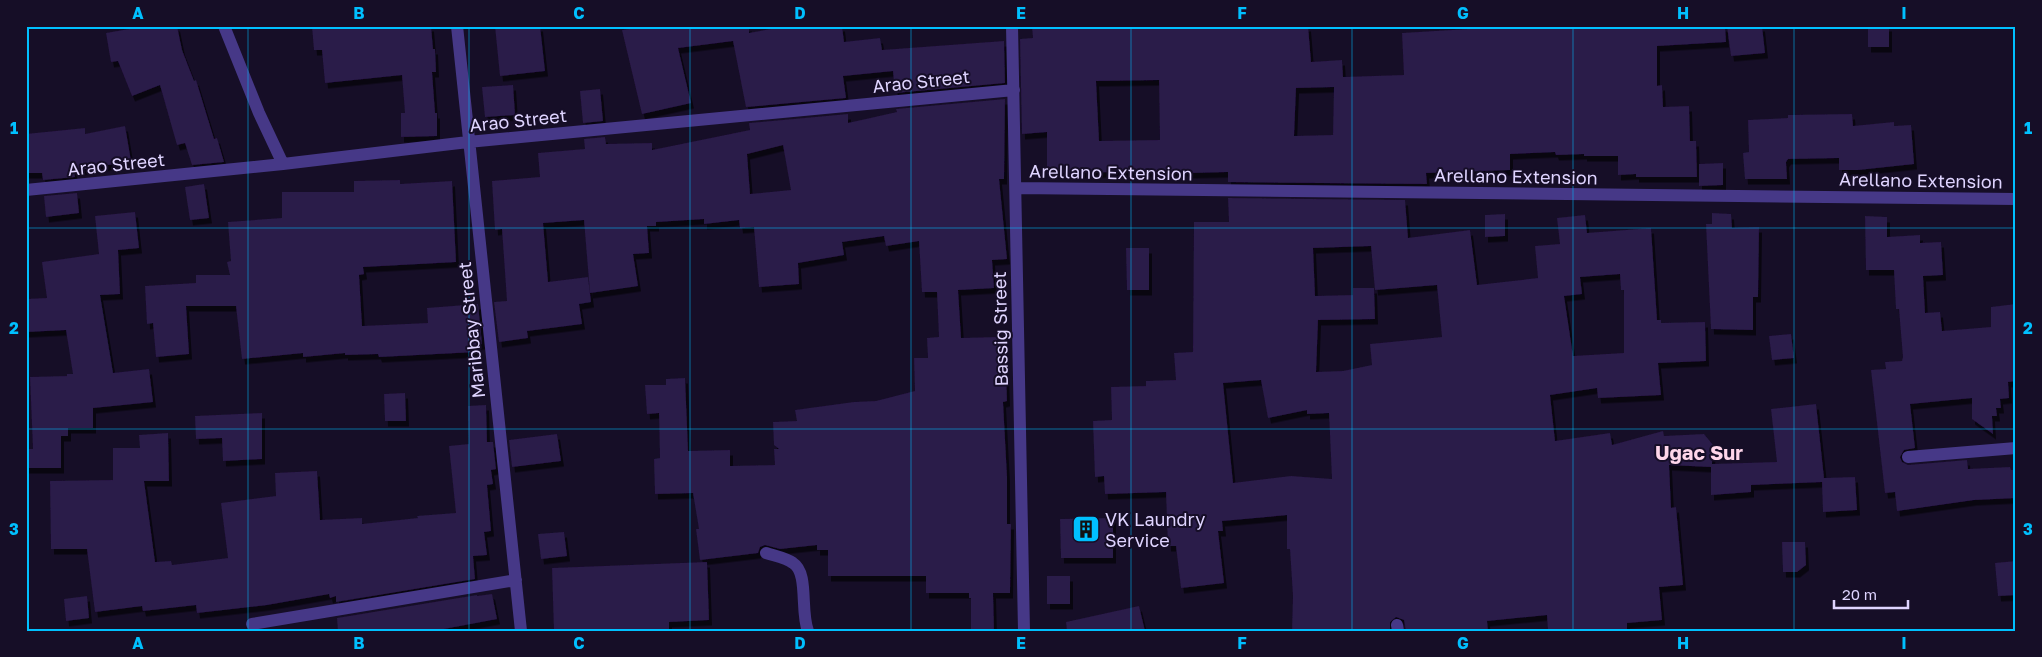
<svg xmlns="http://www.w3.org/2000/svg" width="2042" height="657" viewBox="0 0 2042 657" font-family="'Golos Text',sans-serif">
	<defs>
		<filter id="shadow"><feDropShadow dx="3" dy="5.5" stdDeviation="0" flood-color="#0009"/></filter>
	</defs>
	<rect width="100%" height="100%" fill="#160e27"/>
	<path fill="#2a1a48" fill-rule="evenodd" filter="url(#shadow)" d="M146,26h31l5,24 12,31 2,-1 18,59 3,-1 7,24 -32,3 -7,-22 -8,2 -17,-60 -28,11 -14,-35 -7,1 -5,-29z
		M312,26h119l2,23h2l1,23h-4l3,41h2v23l-36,1v-24h4l-3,-38 -77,8 -3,-33h-8z
		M495,26h45l5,45 -45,5z
		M649,26h100v7l38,-7h55l2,16 36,-4 2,12 122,-9 1,42 -110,10 -2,-22 -50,5 3,22 -100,9 -13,-66 -55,7 13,55 -49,11 -20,-84z
		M1032,26h276l3,36 31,-2 1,17 61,-2 -2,-42 66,-4v-3h257l1,16 -69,4v40l5,-1 1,22 26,-1 1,35h6l1,36h-61v-3l-18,1v-19h-34v-2l-28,1 -1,-3 -45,2v16l-84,3 1,11 -199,-2v-10l-40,1v-2l-141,2v-41l-25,2 -2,-95 13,-1zM1159,80l1,60 -61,1 -3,-60zM1334,87l-1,48 -39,1 2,-48z
		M1727,26h35l3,27 -34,3z
		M1868,26h21v21h-21z
		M513,85l2,30 -30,2 -3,-30z
		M600,89l3,32 -20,2 -3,-32z
		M1005,99l-1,80h-5l8,80 -15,1 2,28 -36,2 3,48 38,-1 1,36 6,-1 1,29 -4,1 4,75v47h4l-1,69h-17l1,38h-23v-33h-2v-5h-43v-17h-98v-26h-11v-5l-37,4 -15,-4 -5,2 -2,6 -58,7 -4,-31h3l-6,-36 -38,1 -1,-35 6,-1 -1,-45 -12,1 -2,-29h21v-6l19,-1 3,73 42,-1v16l45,-1 -1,-16h5l-5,-4 -1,-23 24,-1 -2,-11 59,-8 22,-1 39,-10 -1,-33h14l-1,-20 12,-1 -2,-45h-15l-3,-51 -33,5 -2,-10 -42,6 2,13 -46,8 1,21 -40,3 -5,-60 -14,1 -1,-8 -35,4v-5l-48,3v4h-9l2,27 -16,1 5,32 -48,7 -6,-73 -41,3 5,59 40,-5 3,25 -12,2 3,20 -55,7 1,7 -29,4 -5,-40 13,-1 -5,-72 -7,1 -3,-49 48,-4 -2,-24 47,-4 -1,-10 21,-2 1,7 46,-1v7l98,-20 -1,-7 99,-9v9l49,-11 -1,-3zM783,145l8,45 -41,4 -3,-40z
		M1852,114l1,12 41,-4v4l17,-1 3,39 -56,6h-19v-12l-51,1 -2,3 1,17h-42l-2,-26 6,-1 -1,-32 40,-2v-3z
		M125,126l6,35 -57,10 1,6 -32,3 -1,-7h-16v-39l59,-6v6z
		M1723,163v22l-24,1v-22z
		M400,180v4l52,-3 4,81 -93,5 1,7 -5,1 3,51 66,-3 -1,-15 51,-4 4,40 -6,1v7l-97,5 -1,-3 -33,1v-2l-42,4v-4l-61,6 -6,-53h-50l3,48 -33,3 -3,-34 -6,1 -2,-38 51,-3v-8h34l-3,-13 4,-1 -3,-39 54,-4v-26h72v-11z
		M204,184l5,34 -19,2 -5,-33z
		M77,193l2,20 -33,4 -2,-21z
		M1228,198l177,2 3,38 62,-8 7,55 61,-7 -3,-32 25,-2 -3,-26 28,-3 2,18 64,-5 6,92h4v3l44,-1 1,39 -48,2 3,32 -63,3 -1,-10 -47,7 5,46 55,-8 2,12 51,-14 1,5 40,-2 9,11 -1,19 65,-2 -6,-53 45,-5 8,74 31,-1 2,33 -34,2 -1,-30 -71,3v7l-40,3v-28l-42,-2 2,43 5,-1 7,78 -24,2 3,33 -35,3v8h-79l-1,-16 -60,6 1,10h-82l-2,-11 -8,-3 -6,5v9h-98l1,-35 -3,-47h-3v-34l-65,6 1,10h-5l6,52 -43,5 -5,-42h-8l-2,-54 -61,2 -1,-18 -9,1 -2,-56 19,-1 -1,-33 35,-1v-5l30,-1 -2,-27 19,-1 1,-130h35zM1371,246l4,44 62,-5 5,52 -72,7 2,21 -29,6 -27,1 2,-52 57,-1 -1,-31h-21v7l-38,1 -2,-48zM1620,274l1,16h3v63l-51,3 -9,-60 18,-2 -2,-17zM1261,380l7,38 39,-8v4l22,-1 3,66 -41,-3 -58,7 -10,-100z
		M135,212l4,36 -21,2 2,44 -20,1 13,78 36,-4 4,33 -60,6v20h-25v8h-7v32h-35v-19h7l-3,-72 37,-1v-2h6l-7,-44 -40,2v-33l21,-1 -5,-36 57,-8 -4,-38z
		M1712,213l19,1 1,14 27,-1 -1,70h-5v33l-42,-1 -5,-105h6z
		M1505,214v22l-20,1v-22z
		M1865,216l22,1v20l33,-2v8l21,-1 2,33 -20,1 2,37 15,-1 2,19 49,-4v-20l25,-3v77l-8,1 1,16 -9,1 1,9h-5l1,8h-5l1,18 -21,-15v-21l-62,6 5,44 -11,2 -4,7 2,5 6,3 59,-5 1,9 42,-2 1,3h5v28l-42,2 -77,11 -2,-19 -10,1 -14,-123 15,-1 -1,-7 17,-1 1,-4 -4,-48h-3l-2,-39h-28z
		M1126,248h23v42h-22z
		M1791,334l3,24 -22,2 -3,-24z
		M405,393l1,28h-21l-1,-27z
		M486,405l1,37h6l3,27 -5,1 2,14 -6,1 4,46 -7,1 3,23 -14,1 2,23 -139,23v-6l-6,2 -1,-4 -62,11 -70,8 -1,-8 -53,6 -1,-5 -47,6 -8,-63h-36l-1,-68 63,-1v-32h27l-1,-13 29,-2 1,48h-25l11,81 16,-1 1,4 56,-7 -7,-55 55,-7 -1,-23 42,-2 3,49 42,-2v6l56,-6 -1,-2 39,-3 -7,-67 20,-2 -1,-38z
		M262,413v46l-39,2 -1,-23 -26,1 -1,-23z
		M557,434l4,27 -49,6 -3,-27z
		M1113,518v40h-52l-1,-39z
		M564,532l3,24 -26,3 -3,-25z
		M1782,542h23l1,23 -9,7h-14z
		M2016,561v34l-18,1 -3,-33z
		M707,562l2,58 -40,2v9h-115l-2,-63z
		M1047,576h23v28h-23z
		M492,594l5,25 -53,10 -106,2 -1,-13 140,-23v1z
		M87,596l2,22 -23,3 -2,-22z
		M1139,606l6,25h-78l-1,-9z"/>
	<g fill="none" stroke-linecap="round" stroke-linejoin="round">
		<path stroke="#463887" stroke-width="12" d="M224,26l35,87 24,51
			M457,26l64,605
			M1012,26l12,605
			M1016,188l1000,11
			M26,190l257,-26 185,-22 546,-52
			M1908,457l108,-9
			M766,553c9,3 20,5 27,10 16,10 7,48 15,68
			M252,624l264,-44
			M1397,625l1,6"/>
	</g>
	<path fill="none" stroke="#00c0ff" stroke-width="1" stroke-opacity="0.55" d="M248,26v605M469,26v605M690,26v605M911,26v605M1131,26v605M1352,26v605M1573,26v605M1794,26v605M26,228h1990M26,429h1990"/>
	<defs>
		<g id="building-square" transform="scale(1.4375)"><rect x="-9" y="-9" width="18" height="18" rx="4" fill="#00c0ff" stroke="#160e27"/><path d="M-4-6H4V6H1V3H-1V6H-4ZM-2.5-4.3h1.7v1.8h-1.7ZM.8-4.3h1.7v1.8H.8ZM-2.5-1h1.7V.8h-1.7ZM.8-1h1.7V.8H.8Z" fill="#111"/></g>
	</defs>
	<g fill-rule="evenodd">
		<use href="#building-square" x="1086" y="529"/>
	</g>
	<g text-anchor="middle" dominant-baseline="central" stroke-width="4" stroke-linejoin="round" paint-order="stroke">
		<g font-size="18" fill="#dfd4ff" stroke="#160e27">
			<text transform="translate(921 81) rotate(-6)">Arao Street</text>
			<text transform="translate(518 120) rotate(-6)">Arao Street</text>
			<text transform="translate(116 164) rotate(-6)">Arao Street</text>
			<text transform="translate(1111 172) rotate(1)">Arellano Extension</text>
			<text transform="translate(1516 176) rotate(1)">Arellano Extension</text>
			<text transform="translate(1921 180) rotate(1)">Arellano Extension</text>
			<text transform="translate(1000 329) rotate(-91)">Bassig Street</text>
			<text transform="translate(471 330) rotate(-96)">Maribbay Street</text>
		</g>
		<g font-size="18" fill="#dfd4ff" stroke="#160e27" text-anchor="start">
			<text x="1105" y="519">VK Laundry<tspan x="1105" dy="21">Service</tspan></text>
		</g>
		<g font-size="20" font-weight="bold" fill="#ffd6ea" stroke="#160e27">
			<text x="1699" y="452">Ugac Sur</text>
		</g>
	</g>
	<rect width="2042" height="657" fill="none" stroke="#160e27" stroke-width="55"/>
	<path d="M1834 600v8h74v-8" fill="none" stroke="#dfd4ff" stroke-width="2.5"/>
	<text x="1842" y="600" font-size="15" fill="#dfd4ff" stroke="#160e27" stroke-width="4" paint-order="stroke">20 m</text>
	<rect x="28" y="28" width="1986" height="602" fill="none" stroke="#00c0ff" stroke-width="2"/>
	<g font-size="16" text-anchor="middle" font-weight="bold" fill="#00c0ff">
		<text x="138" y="19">A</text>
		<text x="359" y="19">B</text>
		<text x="579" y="19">C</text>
		<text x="800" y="19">D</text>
		<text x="1021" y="19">E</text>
		<text x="1242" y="19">F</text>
		<text x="1463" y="19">G</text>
		<text x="1683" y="19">H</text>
		<text x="1904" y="19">I</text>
		<text x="14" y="134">1</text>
		<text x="2028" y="134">1</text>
		<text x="14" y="334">2</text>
		<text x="2028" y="334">2</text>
		<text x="14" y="535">3</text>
		<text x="2028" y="535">3</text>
		<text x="138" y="649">A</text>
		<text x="359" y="649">B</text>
		<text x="579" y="649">C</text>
		<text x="800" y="649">D</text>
		<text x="1021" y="649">E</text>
		<text x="1242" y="649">F</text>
		<text x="1463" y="649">G</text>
		<text x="1683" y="649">H</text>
		<text x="1904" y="649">I</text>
	</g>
</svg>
